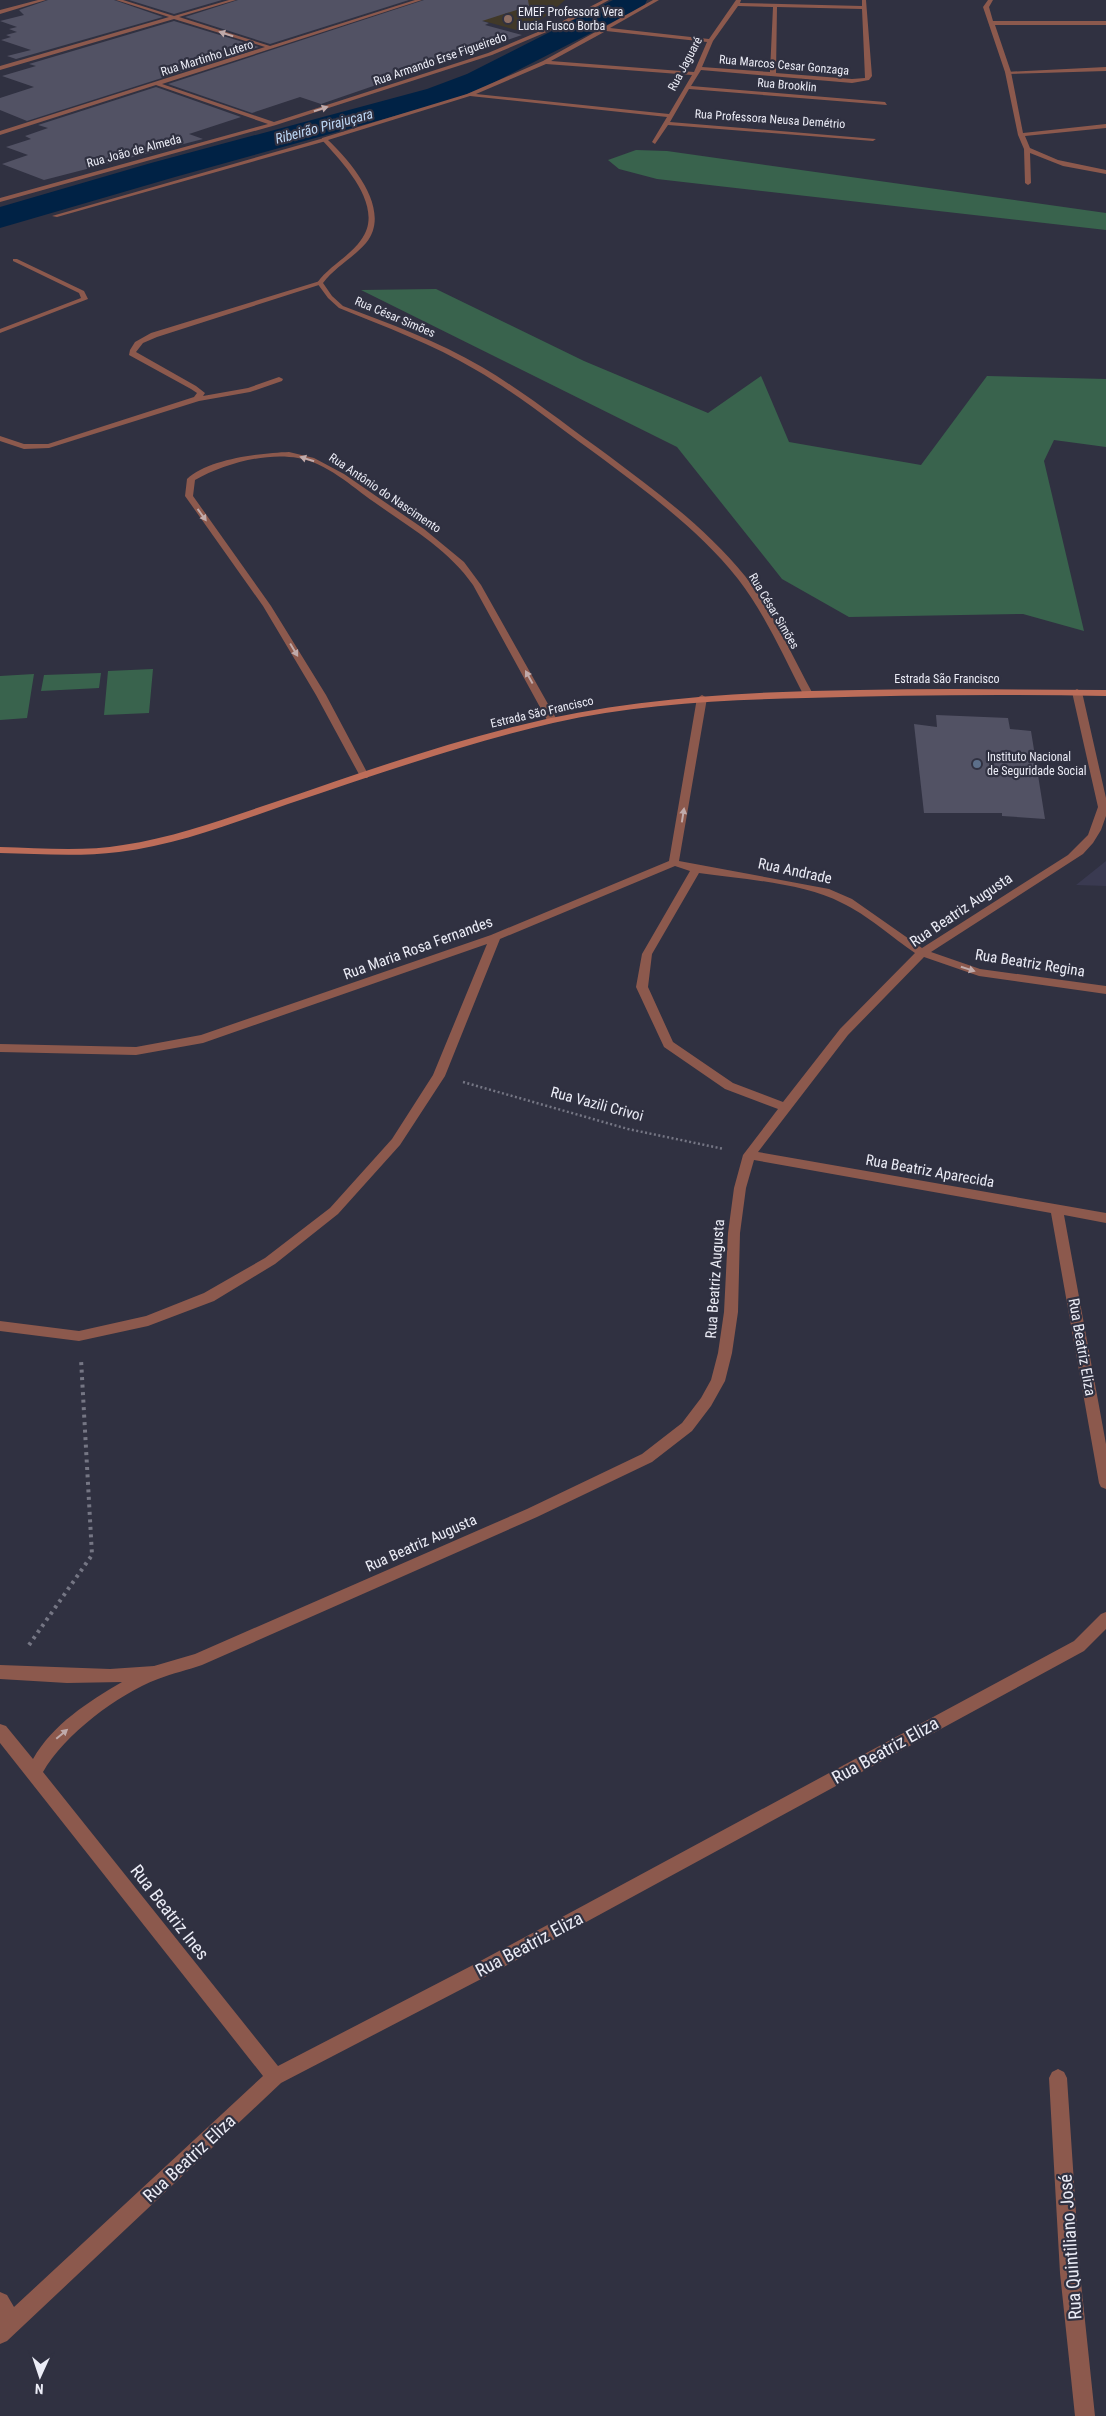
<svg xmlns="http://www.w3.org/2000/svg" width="1106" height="2416" viewBox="0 0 1106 2416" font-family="'Roboto Condensed',sans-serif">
	<rect width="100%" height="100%" fill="#303141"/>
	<path fill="#3a3a51" d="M1106,861v25l-30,-1z"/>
	<path fill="#413928" d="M447,0h118l-17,15 -28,16 -91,-25z"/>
	<path fill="#39634d" d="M636,150l31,1 439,62v17l-449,-51 -38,-10 -11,-9z
		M436,289l148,72 124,52 53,-37 28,66 132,23 66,-89 119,3v68l-52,-7 -10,21 40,170 -61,-17 -174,3 -67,-38 -105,-132 -316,-157z
		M153,669l-4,44 -45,2 4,-44z
		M101,673l-2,15 -58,3 3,-16z
		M34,674l-7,44 -27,2v-44z"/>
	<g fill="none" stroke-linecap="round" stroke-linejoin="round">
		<path fill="#002245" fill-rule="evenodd" d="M613,0h34l-3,6 -157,80 -38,15 -274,76 -175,51v-21l151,-44 276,-74 40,-15z"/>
	</g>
	<path fill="#525264" d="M48,0h66l49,17 -147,42 -9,-3 24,-6 -30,-10 10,-3 -5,-2 11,-3 -8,-3 8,-2 -17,-6 24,-6 -5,-5z
		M129,0h93l-48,14z
		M238,0h171l-139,44 -85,-27z
		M424,0h104l1,6 -47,15 7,2 -4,2 37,10 -201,69 -21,-7 -48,16 -84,-29z
		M174,21l85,26 -232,74 -27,-11v-12l34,-11 -32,-11 34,-10 -7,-2z
		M156,87l85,30 -52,17 14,5 -159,41 -42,-16 26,-9 -22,-8 25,-8 -6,-3 23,-8 -10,-3z
		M936,715l72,3 2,11 21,2 14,88 -43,-3v-3h-78l-10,-89 23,3z"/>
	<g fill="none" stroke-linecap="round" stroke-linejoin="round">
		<path stroke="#757684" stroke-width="2.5" stroke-dasharray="2 2.5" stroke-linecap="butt" d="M463,1082l165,47 96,20"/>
		<path stroke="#757684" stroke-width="4" stroke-dasharray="3 4.5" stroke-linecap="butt" d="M29,1645l63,-90 -11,-196"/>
		<path fill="#8c594d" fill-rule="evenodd" d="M324,138l2,3 -269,76 -5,-1z
			M13,259h4l67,32 4,8 -88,34v-4l81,-31 -2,-5 -66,-32z
			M320,281l3,2 -1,1 -165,53 -14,6 -7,9 60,34 9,7 -2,3 45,-8 31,-11 4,2 -1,2 -32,11 -51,9 -150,47 -25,1 -24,-8v-5l24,8h24l146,-47 3,-4 -6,-4 -62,-34 1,-5 5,-8 16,-9z"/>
		<path fill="#8c594d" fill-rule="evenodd" d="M38,0h8l-46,14v-4z
			M116,0h7l51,16 55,-16h7l-57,17 91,29 145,-46h7l-260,84 112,38 214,-69 71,-30 44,-23h6l-46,25 -71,30 -216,70 -276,77v-4l268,-74 -112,-39 -156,50v-4l265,-84 -91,-28 -174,51v-4l169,-49z
			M653,0h6l-49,28 99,11 27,-39h5l-1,3 122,3v-6h4l6,76 -3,4 -17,3 -151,-13 -10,16 194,16 2,3 -198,-16 -19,33 206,17 -3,2 -205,-16 -13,19 -3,-2 15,-25 -197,-21 -142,44c23,22 65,70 38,103 -13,15 -31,24 -43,40l9,13 11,10c47,18 95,35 139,61 44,26 85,59 127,89 48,36 98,73 136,120 28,36 46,78 68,118l-5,3 -5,-3c-20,-39 -38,-80 -65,-115 -37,-47 -87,-84 -135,-120 -42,-30 -82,-63 -127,-89 -43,-26 -91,-43 -137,-62l-11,-10 -11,-15c12,-17 32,-26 44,-43 25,-33 -18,-77 -39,-100v-2l145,-44 76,-33zM738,6l35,1 -3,65 -68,-5 11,-26zM777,7l85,2 3,69 -13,1 -76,-6zM606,31l101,11 -13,30 -143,-11zM546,64l146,11 -23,39 -193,-20z
			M988,0h5l-4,7 4,14h113v4h-111l16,47 12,61 83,-9v4l-81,8 5,12 28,12 48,10v4l-43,-8 -33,-13 1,30 -3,2 -3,-2 -1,-34 -6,-14 -13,-63 -22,-65z
			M289,452l25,6 30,16 80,55 40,33 17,23 76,135 -2,2h-6l-2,-2 -74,-135c-25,-36 -64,-58 -99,-83 -23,-16 -47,-39 -76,-44 -32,-6 -75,6 -103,22l-2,16 78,110 55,89 43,81 -2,2h-6l-45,-83 -53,-89 -78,-110 2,-17c21,-20 74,-26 102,-27z
			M1077,689l5,3 24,106v18l-5,14 -8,13 -10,11 -152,98 49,17 126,17v8l-127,-18 -55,-19 -76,78 -90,117 348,61v10l-42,-8 42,229v45l-5,-2 -2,-4 -48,-270 -297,-53 -8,28 -6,45 -2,79 -6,41 -7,28 -14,25 -19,25 -40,31 -115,55 -335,148c-14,5 -29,8 -44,14 -40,15 -94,56 -115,93l235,294 195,-101 601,-324 27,-27 5,-2v17l-22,22 -599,326 -204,106 -274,258 -7,3v-52l7,3 7,12 249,-231 -263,-333v-19l6,2 27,33c20,-35 55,-57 89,-77l-55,1 -67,-4v-14l110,4 44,-3 41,-12 332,-145 115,-55 40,-31 19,-25 10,-18 7,-27 6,-41 4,-79 6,-45 9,-33 35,-46 -53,-20 -61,-42 -28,-60 6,-33 48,-83 -15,-5 -175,73 -55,137 -45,69 -62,69 -63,50 -61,37 -66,25 -69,15 -79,-10v-10l79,10 67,-15 58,-23 61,-35 65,-50 62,-69 41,-64 54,-131 -284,99 -67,12 -136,-3v-8l136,3 65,-12 290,-100 178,-74 28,-163 5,-3 5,3 -28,163 150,28 23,10 70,49 146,-93 20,-20 10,-28 -26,-115zM699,873c44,6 104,10 143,30 24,11 51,35 73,50l-75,76 -57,73 -50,-19 -60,-41 -25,-55 4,-33z
			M1058,2069l6,3 3,6 13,195 15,143h-20l-15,-143 -11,-195 3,-6z"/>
		<path fill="#8c594d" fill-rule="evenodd" d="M1106,67v4l-98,3 -3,-2z"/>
		<path fill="#bd6d59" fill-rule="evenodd" d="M956,689l150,1v6c-100,-2 -200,-1 -300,2 -85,2 -170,6 -253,25 -90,21 -178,52 -265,81 -55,19 -111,41 -169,48 -39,5 -80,2 -119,1v-6c40,1 83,5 123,-2 53,-8 104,-27 155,-44 79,-27 158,-55 239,-75 143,-36 292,-36 439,-37z"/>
	</g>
	<defs><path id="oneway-solid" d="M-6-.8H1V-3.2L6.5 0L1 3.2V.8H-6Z" transform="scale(1.25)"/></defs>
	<g fill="#c0aaaa">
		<use href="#oneway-solid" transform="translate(226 34) rotate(-163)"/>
		<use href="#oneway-solid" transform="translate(321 109) rotate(-18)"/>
		<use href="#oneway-solid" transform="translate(307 459) rotate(-162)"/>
		<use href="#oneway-solid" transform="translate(202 515) rotate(54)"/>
		<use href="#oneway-solid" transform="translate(294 650) rotate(59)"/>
		<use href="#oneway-solid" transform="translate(529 677) rotate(-119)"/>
		<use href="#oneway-solid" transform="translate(683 815) rotate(-81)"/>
		<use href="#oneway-solid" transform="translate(968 969) rotate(18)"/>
		<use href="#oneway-solid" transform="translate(62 1734) rotate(-40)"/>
	</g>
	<circle fill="#8d6e63" stroke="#303141" stroke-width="2" cx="508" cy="19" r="5"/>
	<circle fill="#5c6f8a" stroke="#303141" stroke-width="2" cx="977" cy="764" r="5"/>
	<g text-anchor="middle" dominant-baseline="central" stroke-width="4.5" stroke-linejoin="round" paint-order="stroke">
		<g font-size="12" fill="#ebecf6" stroke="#303141" text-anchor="start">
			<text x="518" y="12">EMEF Professora Vera<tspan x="518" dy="14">Lucia Fusco Borba</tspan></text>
			<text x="987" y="757">Instituto Nacional<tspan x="987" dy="14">de Seguridade Social</tspan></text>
		</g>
		<g font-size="12" fill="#ebecf6" stroke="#303141">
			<text transform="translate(207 58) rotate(-17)">Rua Martinho Lutero</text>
			<text transform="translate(440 59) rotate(-19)">Rua Armando Erse Figueiredo</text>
			<text transform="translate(685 64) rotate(-62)">Rua Jaguaré</text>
			<text transform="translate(784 65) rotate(5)">Rua Marcos Cesar Gonzaga</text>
			<text transform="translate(787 85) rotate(5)">Rua Brooklin</text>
			<text transform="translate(770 119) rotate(4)">Rua Professora Neusa Demétrio</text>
			<text transform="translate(134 151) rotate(-15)">Rua João de Almeda</text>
			<text transform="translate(395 317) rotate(23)">Rua César Simões</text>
			<text transform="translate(385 493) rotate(34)">Rua Antônio do Nascimento</text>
			<text transform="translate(774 611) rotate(59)">Rua César Simões</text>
			<text x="947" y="679">Estrada São Francisco</text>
			<text transform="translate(542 712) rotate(-13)">Estrada São Francisco</text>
		</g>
		<g font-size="14" font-style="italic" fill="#bdd7f5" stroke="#303141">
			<text transform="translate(324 126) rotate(-15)">Ribeirão Pirajuçara</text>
		</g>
		<g font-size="15" fill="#ebecf6" stroke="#303141">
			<text transform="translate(795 871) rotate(12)">Rua Andrade</text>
			<text transform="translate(961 910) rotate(-34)">Rua Beatriz Augusta</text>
			<text transform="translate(418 948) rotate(-20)">Rua Maria Rosa Fernandes</text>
			<text transform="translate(1030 963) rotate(9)">Rua Beatriz Regina</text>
			<text transform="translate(597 1104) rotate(15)">Rua Vazili Crivoi</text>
			<text transform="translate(930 1171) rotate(10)">Rua Beatriz Aparecida</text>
			<text transform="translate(715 1279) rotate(-86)">Rua Beatriz Augusta</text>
			<text transform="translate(1082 1347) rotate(80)">Rua Beatriz Eliza</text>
			<text transform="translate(421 1543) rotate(-24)">Rua Beatriz Augusta</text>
		</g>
		<g font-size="18" fill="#ebecf6" stroke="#303141">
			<text transform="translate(885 1750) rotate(-29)">Rua Beatriz Eliza</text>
			<text transform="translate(170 1912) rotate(52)">Rua Beatriz Ines</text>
			<text transform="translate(529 1944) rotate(-28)">Rua Beatriz Eliza</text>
			<text transform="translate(189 2158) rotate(-43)">Rua Beatriz Eliza</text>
			<text transform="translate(1070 2247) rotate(-94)">Rua Quintiliano José</text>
		</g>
	</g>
	<g transform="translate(40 2376) rotate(183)" stroke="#303141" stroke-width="4" paint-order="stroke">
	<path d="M0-4L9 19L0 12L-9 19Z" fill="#ebecf6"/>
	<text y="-8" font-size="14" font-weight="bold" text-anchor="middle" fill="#ebecf6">N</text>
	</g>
</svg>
